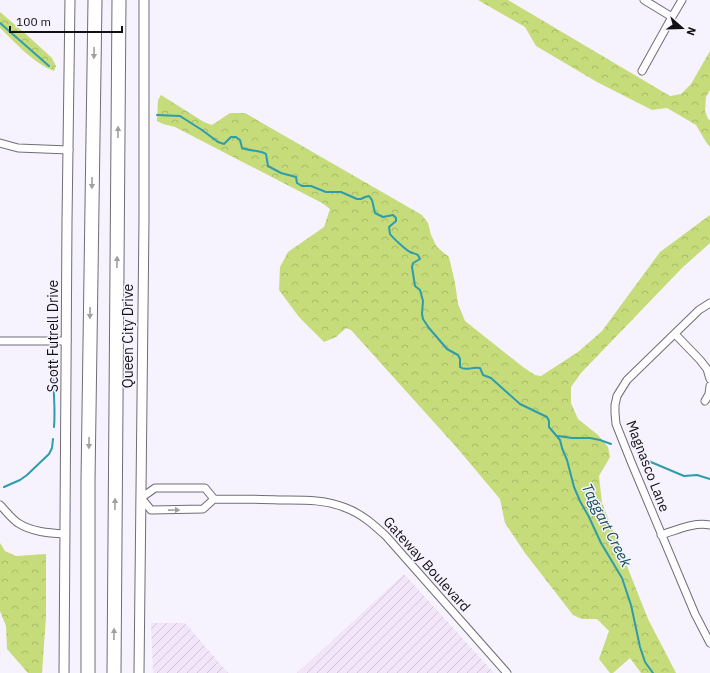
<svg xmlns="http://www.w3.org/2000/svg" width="710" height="673" viewBox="0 0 710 673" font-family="'IBM Plex Sans',sans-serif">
	<defs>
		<pattern id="industrial-furrows" width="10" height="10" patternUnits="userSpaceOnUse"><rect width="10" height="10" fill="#f3e5f9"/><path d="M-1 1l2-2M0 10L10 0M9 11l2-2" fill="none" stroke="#cfc3d5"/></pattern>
		<pattern id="forest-crowns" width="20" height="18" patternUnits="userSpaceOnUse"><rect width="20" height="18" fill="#c6db7a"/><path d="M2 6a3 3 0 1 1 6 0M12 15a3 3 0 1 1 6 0" fill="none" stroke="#a9bb69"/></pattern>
	</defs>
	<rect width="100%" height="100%" fill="#f6f3fe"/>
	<path fill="url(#industrial-furrows)" d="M404,574l90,99h-197z
		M151,623h34l43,50h-75z"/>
	<path fill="url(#forest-crowns)" d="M478,0h30l162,96 11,-2 10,-10 19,-33v39l-4,7 -1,14 3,8 2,1v27l-4,-5 -10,-17 -29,-17 -15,2 -55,-28 -61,-36 -11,-19z
		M0,12l27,23 25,23 4,8 -2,5c-21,-8 -38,-28 -54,-43z
		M161,95l43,27 8,3 18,-12h15l177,102 6,8 3,12 6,12 12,10 6,26 3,21 7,17 58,46 12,8 6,1 37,-24 24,-21 58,-79 50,-37v28l-28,25 -101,105 -10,14v16l7,16 20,16 10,12 2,10 -11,19 3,27 46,116 28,54h-35l-11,-15 -17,15h-3l-11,-14 10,-28 -12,-12h-15l-9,-4 -48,-62 -20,-30 -5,-24 -42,-50 -107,-119 -5,-2 -10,9 -12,5 -25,-25 -20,-27 1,-23 8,-15 36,-25 6,-18 -8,-6 -147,-76 -12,-3 -6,-3 1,-21z
		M0,543l5,8 11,5 30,-2v63l-4,56h-14l-21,-24 -1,-23 -6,-15z"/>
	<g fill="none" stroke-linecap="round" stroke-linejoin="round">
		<path stroke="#2d9dac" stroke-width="2" d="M0,23l49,43
			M157,115l23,1 22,14 16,12 6,2 7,-7h5l4,3 2,8c8,3 17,2 24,6l2,12 13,7 15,4 1,6 5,3h9l15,6h15l16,7h4l4,-2 4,-1 3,4 3,13 8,4 10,-2 3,3v3l-7,6 1,7c3,4 16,16 20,18 6,3 7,0 10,7l-7,4 -1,4 3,19 5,4 3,11 -1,13 1,5 6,9 18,21 11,6 2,4v8c6,5 12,-1 20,1l3,7 8,3 29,26 27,13 2,4v6l11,13 2,8 5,12 7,27 6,14 9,16 12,26 21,35 9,27 9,42 5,15 8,11
			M53,360c-1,22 3,44 1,67
			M558,436l14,2h18l10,2 11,4
			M639,457l45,19 13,-1 13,4
			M4,487l16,-7 7,-5 22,-21 3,-6 1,-9"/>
		<g stroke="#706d76" stroke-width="9">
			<path id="minor" d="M644,0l28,17 10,-17
				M642,71l30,-54
				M0,143l18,5 51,2
				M710,303l-11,7 -72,70 -10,16 -2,9v8l1,11 16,40 63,150 15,29
				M675,334l25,26 7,9 3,10
				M0,341h67
				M705,401l4,-7 1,-8
				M214,499l-9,-11h-50l-14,10 10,12 52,-1 11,-10c22,0 43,0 65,1 23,0 46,-1 67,8 16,6 28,17 40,28l121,137
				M0,505c6,6 11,13 18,18 14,9 31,10 47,11
				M661,535c16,-5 32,-13 49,-10"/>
		</g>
		<g stroke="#706d76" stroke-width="11">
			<path id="tertiary" d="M64,673l3,-452 3,-221
				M139,673l5,-454v-219"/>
		</g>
		<g stroke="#706d76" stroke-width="15">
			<path id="motorway" d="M88,673v-192l7,-481
				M114,673l5,-673"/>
		</g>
		<use href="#minor" stroke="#fff" stroke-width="7"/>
		<use href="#tertiary" stroke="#fff" stroke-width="9"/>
		<use href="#motorway" stroke="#fff" stroke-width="13"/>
	</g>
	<defs><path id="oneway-solid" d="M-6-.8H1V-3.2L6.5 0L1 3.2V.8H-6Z"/></defs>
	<g fill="#a09fa1">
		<use href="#oneway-solid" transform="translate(94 53) rotate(91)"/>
		<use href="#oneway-solid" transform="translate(118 132) rotate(-89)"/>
		<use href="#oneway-solid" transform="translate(92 183) rotate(91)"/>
		<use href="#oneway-solid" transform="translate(117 262) rotate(-89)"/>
		<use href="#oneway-solid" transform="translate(90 313) rotate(91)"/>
		<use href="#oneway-solid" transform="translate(89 443) rotate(91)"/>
		<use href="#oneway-solid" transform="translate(115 504) rotate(-89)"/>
		<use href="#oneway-solid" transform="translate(174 510) rotate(-1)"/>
		<use href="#oneway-solid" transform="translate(114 634) rotate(-89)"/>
	</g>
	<g text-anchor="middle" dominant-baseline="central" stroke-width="3" stroke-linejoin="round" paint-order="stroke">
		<g font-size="14" fill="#111013" stroke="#f6f3fe">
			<text transform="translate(53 336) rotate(-90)">Scott Futrell Drive</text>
			<text transform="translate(128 336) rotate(-90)">Queen City Drive</text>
			<text transform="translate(648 466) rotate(69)">Magnasco Lane</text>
			<text transform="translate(427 564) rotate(48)">Gateway Boulevard</text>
		</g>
		<g font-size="15" font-style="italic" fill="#0d5059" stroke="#f6f3fe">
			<text transform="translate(607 525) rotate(63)">Taggart Creek</text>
		</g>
	</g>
	<g transform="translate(682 28) rotate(110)" stroke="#f6f3fe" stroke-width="3" paint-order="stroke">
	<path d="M0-3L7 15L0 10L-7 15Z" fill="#111013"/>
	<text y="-6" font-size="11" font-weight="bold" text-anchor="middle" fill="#111013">N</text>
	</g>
	<path d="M10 26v6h112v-6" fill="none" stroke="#111013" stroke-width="2"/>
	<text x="16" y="26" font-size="12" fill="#111013" stroke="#f6f3fe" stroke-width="3" paint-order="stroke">100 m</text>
</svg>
